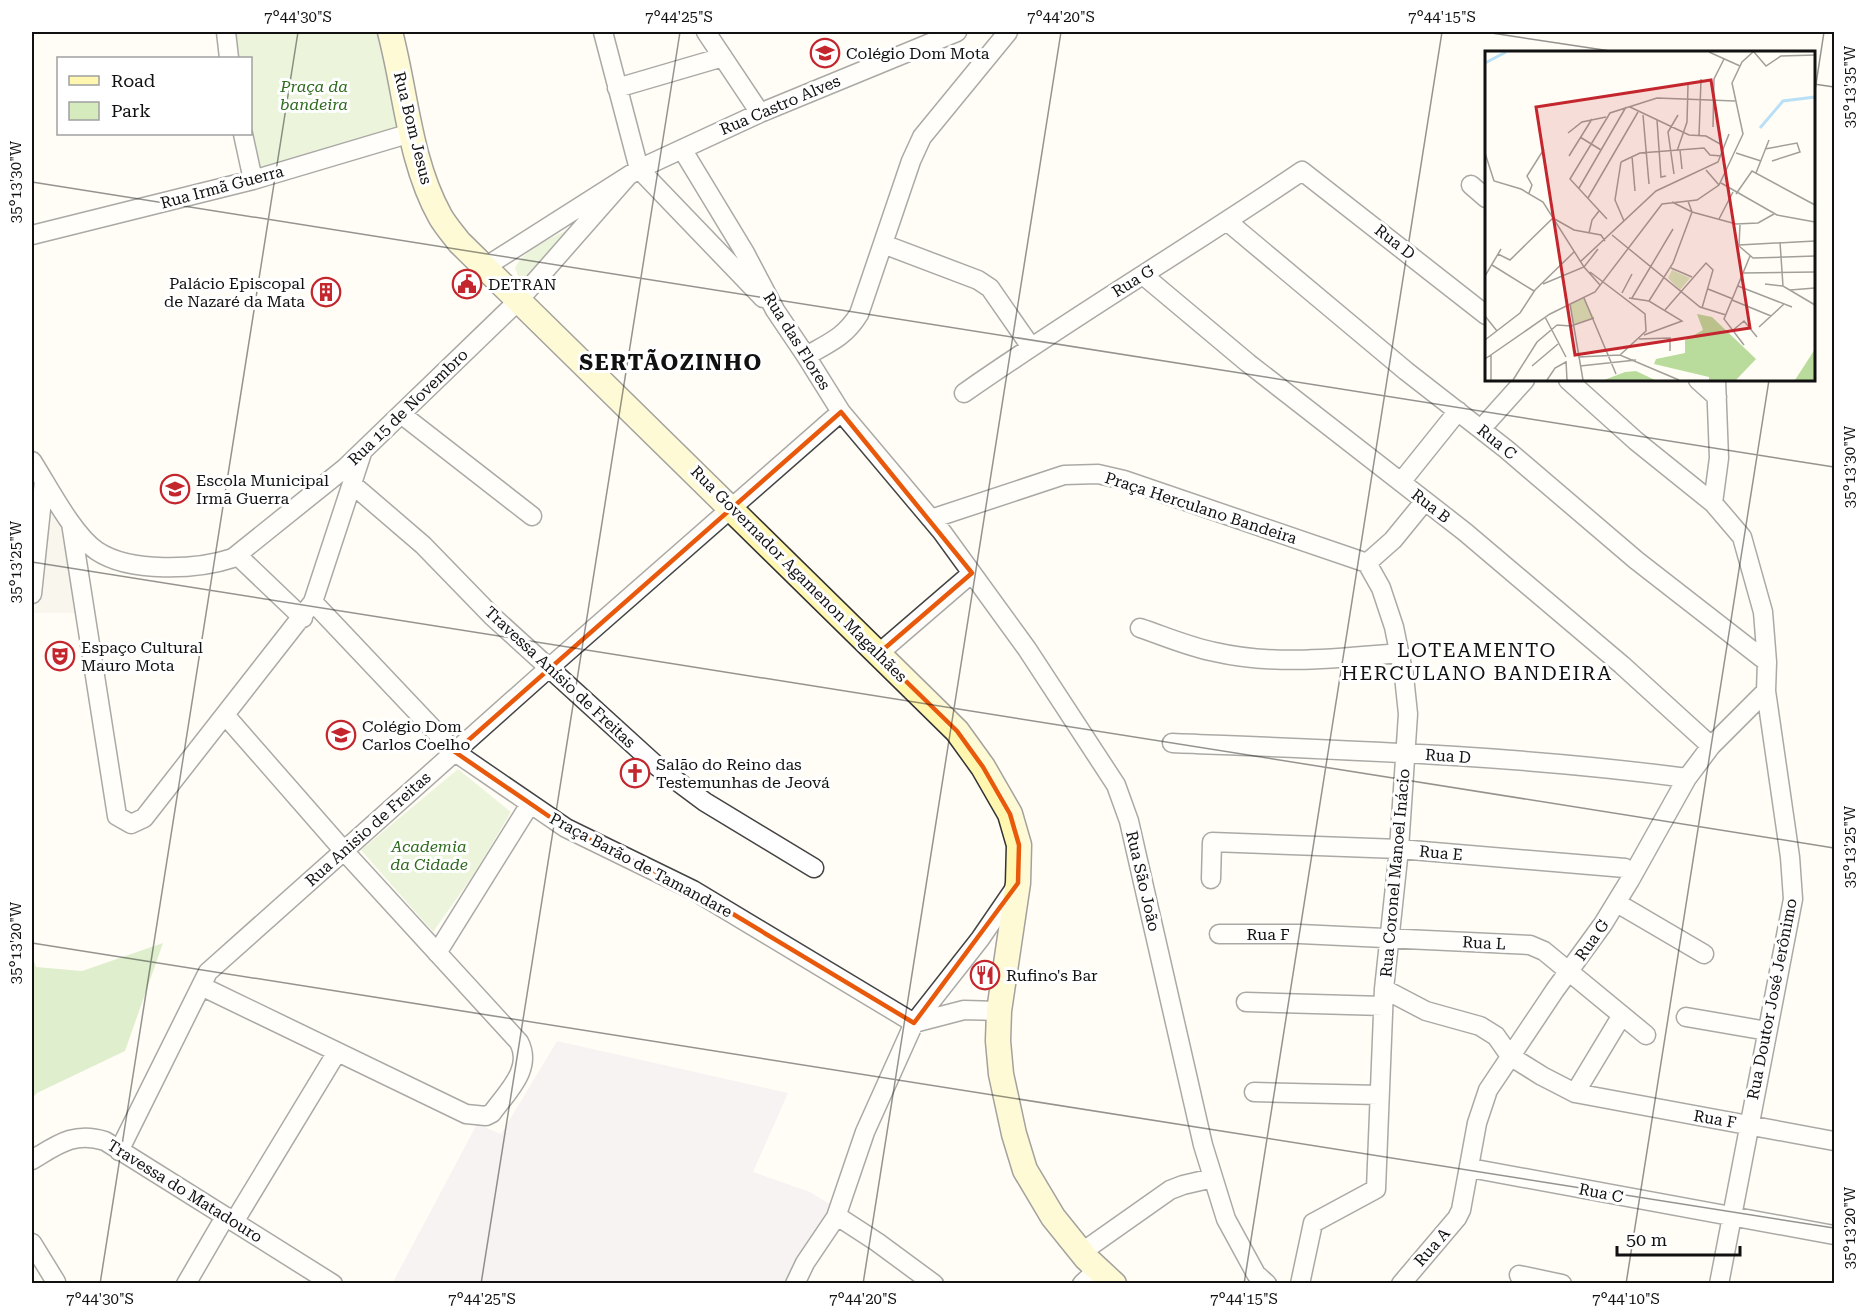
<svg xmlns="http://www.w3.org/2000/svg" width="1866" height="1315" viewBox="0 0 1866 1315" font-family="'Roboto Serif',serif">
	<rect width="100%" height="100%" fill="#fffdf5"/>
	<path fill="#eee6ef" d="M557,1041l231,52 -35,79 57,20 21,13 -44,78 -395,1 85,-160 24,10z"/>
	<path fill="#d5ebbd" d="M226,32h163l22,101 -158,47 -3,-46v-76h-21z
		M569,229l-39,47 -8,2 -4,-2 -3,-8c9,-19 36,-30 54,-39z
		M458,769l53,43 -37,62 -41,58 -72,-82z"/>
	<path fill="#b9dc9c" d="M163,943l-38,108 -88,42 -5,5v-143l4,12 46,4z"/>
	<path fill="#f1ede2" d="M49,487l22,35 10,91h-47z"/>
	<g fill="none" stroke-linecap="round" stroke-linejoin="round">
		<g stroke="#444" stroke-width="21">
			<path id="street" d="M226,32l3,26
				M603,32l36,137 124,129
				M706,32l54,81
				M617,88l106,-31
				M243,134l10,46
				M682,149l63,104 30,57 31,46 35,56 101,120 85,117 89,136 13,36 74,324 23,74 30,55 11,10
				M1471,185l15,13
				M1228,222l178,149 100,78 130,111 131,102
				M32,235l221,-55 158,-47
				M883,244l95,36 12,8 41,59
				M485,267l154,-98 121,-56 197,-81
				M1143,275l105,88 217,169 157,133 89,81
				M806,356c23,-13 39,-19 53,-42l52,-153 11,-24 86,-105
				M1568,380l68,61 77,62 29,34 21,75 4,50 -1,29 24,166 3,42 -74,385
				M1698,380l19,17
				M964,393c110,-77 226,-146 338,-222l184,144
				M401,414l131,102
				M1481,429l44,-49
				M32,461c16,25 41,74 65,90 33,22 100,19 136,7l112,-90 174,-168 108,-123
				M1401,482l57,-71
				M352,484l71,61 69,71 166,151 47,35 109,66
				M1713,503l6,-45 -3,-78
				M931,519l133,-44 34,-1 26,6 243,83
				M71,523l46,293 14,8 13,-6 169,-216 49,-149
				M237,555l66,63
				M1367,563l26,-23 31,-38
				M32,594l12,-113
				M313,602l142,150 111,76 127,62 221,133 50,-13 35,1
				M1140,628c24,8 49,19 75,24 60,14 124,6 185,1
				M878,654l94,-81
				M1172,743c172,7 344,12 515,35
				M1211,879l1,-37 187,7 226,19 9,5
				M1617,903l87,51
				M1219,934h81l230,11 14,6 102,84
				M437,953l93,-149
				M201,986l265,128 20,2 6,-3c15,-21 41,-44 27,-71l-175,-191 -119,-136
				M1384,989l42,22 54,15 16,10 14,20 32,20 33,17 259,48
				M1246,1002l137,4
				M1686,1017l81,14
				M1254,1092l125,3
				M1575,1093l47,-78
				M119,1151l89,-179 342,-305 291,-255
				M32,1160c25,-15 42,-29 73,-19l228,143
				M1470,1168l364,67
				M837,1216l40,26 57,42
				M234,1222l103,-170
				M32,1243l24,39 -3,2
				M1082,1252l88,-62 13,-5 30,-7
				M1519,1275l43,9
				M186,1284l39,-67
				M795,1284l10,-21 31,-46 29,-85 49,-109 66,-84 37,-54
				M1082,1284l16,-15
				M1300,1284l13,-61 63,-34 8,-200 15,-140 9,-135 -4,-38 -10,-49 -13,-39 -14,-25
				M1401,1284l56,-66 4,-8 16,-87 11,-33 67,-100 48,-66 27,-44 57,-102 24,-32 55,-55"/>
		</g>
		<g stroke="#333" stroke-width="27">
			<path id="secondary" d="M390,32c16,60 19,128 50,184 5,9 13,18 19,26l498,489 26,36 27,47 9,31 -1,38 -19,128 -1,30 3,33 13,60 11,36 28,47 33,41 28,26"/>
		</g>
		<use href="#street" stroke="#fff" stroke-width="18"/>
		<use href="#secondary" stroke="#fff6b0" stroke-width="24"/>
	</g>
	<path d="M0 0H1866V1315H0ZM841,412l131,161 -94,81 79,77 26,36 27,47 9,31 -1,38 -104,140 -221,-133 -127,-62 -111,-76z" fill="#fffdf5" fill-opacity=".55" fill-rule="evenodd"/>
	<path fill="none" stroke="#e8590c" stroke-width="4.5" stroke-linejoin="round" d="M841,412l131,161 -94,81 79,77 26,36 27,47 9,31 -1,38 -104,140 -221,-133 -127,-62 -111,-76z"/>
	<path fill="none" stroke="#111" stroke-width="1.5" stroke-opacity="0.45" d="M1485,32l132,20M1814,84l20,3M1814,97l10,-65M32,182l1802,285M32,562l1802,286M32,943l1802,285M100,1284l198,-1252M481,1284l199,-1252M863,1284l198,-1252M1244,1284l198,-1252M1626,1284l143,-904"/>
	<defs>
		<g id="school-ring" transform="scale(1.5)"><circle r="9.5" fill="#fff" stroke="#c4262e" stroke-width="1.5"/><path d="M0-5L7-2L0 1L-7-2ZM-4 1L0 2.5L4 1V4Q0 6-4 4Z" fill="#c4262e"/></g>
		<g id="civic-ring" transform="scale(1.5)"><circle r="9.5" fill="#fff" stroke="#c4262e" stroke-width="1.5"/><path d="M-.6-6.5H3V-4.5H.6V-3L4-1V1h2V6H-6V1h2V-1L-.6-3ZM-1.2 2.5V6h2.4V2.5Z" fill="#c4262e"/></g>
		<g id="building-ring" transform="scale(1.5)"><circle r="9.5" fill="#fff" stroke="#c4262e" stroke-width="1.5"/><path d="M-4-6H4V6H1V3H-1V6H-4ZM-2.5-4.3h1.7v1.8h-1.7ZM.8-4.3h1.7v1.8H.8ZM-2.5-1h1.7V.8h-1.7ZM.8-1h1.7V.8H.8Z" fill="#c4262e"/></g>
		<g id="theatre-ring" transform="scale(1.5)"><circle r="9.5" fill="#fff" stroke="#c4262e" stroke-width="1.5"/><path d="M-5-5.5Q0-4 5-5.5V0Q5 5 0 6Q-5 5-5 0ZM-3.3-2.5H-1v1.5H-3.3ZM1-2.5H3.3v1.5H1ZM-2.8 1Q0 5.5 2.8 1Z" fill="#c4262e"/></g>
		<g id="church-ring" transform="scale(1.5)"><circle r="9.5" fill="#fff" stroke="#c4262e" stroke-width="1.5"/><path d="M-1.2-6h2.4v3.5h3.3v2.4h-3.3V6h-2.4V-.1h-3.3v-2.4h3.3Z" fill="#c4262e"/></g>
		<g id="restaurant-ring" transform="scale(1.5)"><circle r="9.5" fill="#fff" stroke="#c4262e" stroke-width="1.5"/><path d="M-5-6h1v4h1v-4h1v4h1v-4h1v5L-1.5 .5V6h-2V.5L-5-1ZM5-6V6H3V1.5H1.5Q1.5-4 5-6Z" fill="#c4262e"/></g>
	</defs>
	<g fill-rule="evenodd">
		<use href="#school-ring" x="825" y="53"/>
		<use href="#civic-ring" x="467" y="284"/>
		<use href="#building-ring" x="326" y="292"/>
		<use href="#school-ring" x="175" y="489"/>
		<use href="#theatre-ring" x="60" y="656"/>
		<use href="#school-ring" x="341" y="735"/>
		<use href="#church-ring" x="635" y="773"/>
		<use href="#restaurant-ring" x="985" y="975"/>
	</g>
	<g text-anchor="middle" dominant-baseline="central" stroke-width="6" stroke-linejoin="round" paint-order="stroke">
		<g font-size="16" fill="#111" stroke="#fff" text-anchor="start">
			<text x="846" y="53">Colégio Dom Mota</text>
			<text x="305" y="283" text-anchor="end">Palácio Episcopal<tspan x="305" dy="18">de Nazaré da Mata</tspan></text>
			<text x="488" y="284">DETRAN</text>
			<text x="196" y="480">Escola Municipal<tspan x="196" dy="18">Irmã Guerra</tspan></text>
			<text x="81" y="647">Espaço Cultural<tspan x="81" dy="18">Mauro Mota</tspan></text>
			<text x="362" y="726">Colégio Dom<tspan x="362" dy="18">Carlos Coelho</tspan></text>
			<text x="656" y="764">Salão do Reino das<tspan x="656" dy="18">Testemunhas de Jeová</tspan></text>
			<text x="1006" y="975">Rufino's Bar</text>
		</g>
		<g font-size="16" font-style="italic" fill="#2f6b1f" stroke="#fff">
			<text x="314" y="86">Praça da<tspan x="314" dy="18">bandeira</tspan></text>
			<text x="429" y="846">Academia<tspan x="429" dy="18">da Cidade</tspan></text>
		</g>
		<g font-size="16" fill="#111" stroke="#fff">
			<text transform="translate(780 105) rotate(-23)">Rua Castro Alves</text>
			<text transform="translate(413 128) rotate(76)">Rua Bom Jesus</text>
			<text transform="translate(222 187) rotate(-15)">Rua Irmã Guerra</text>
			<text transform="translate(1395 242) rotate(38)">Rua D</text>
			<text transform="translate(1133 281) rotate(-32)">Rua G</text>
			<text transform="translate(797 341) rotate(58)">Rua das Flores</text>
			<text transform="translate(408 407) rotate(-44)">Rua 15 de Novembro</text>
			<text transform="translate(1497 442) rotate(39)">Rua C</text>
			<text transform="translate(1431 506) rotate(38)">Rua B</text>
			<text transform="translate(1201 508) rotate(18)">Praça Herculano Bandeira</text>
			<text transform="translate(799 574) rotate(45)">Rua Governador Agamenon Magalhães</text>
			<text transform="translate(560 677) rotate(43)">Travessa Anísio de Freitas</text>
			<text transform="translate(1448 756) rotate(4)">Rua D</text>
			<text transform="translate(368 829) rotate(-42)">Rua Anisio de Freitas</text>
			<text transform="translate(1441 853) rotate(5)">Rua E</text>
			<text transform="translate(641 865) rotate(28)">Praça Barão de Tamandare</text>
			<text transform="translate(1395 873) rotate(-85)">Rua Coronel Manoel Inácio</text>
			<text transform="translate(1143 881) rotate(77)">Rua São João</text>
			<text x="1268" y="934">Rua F</text>
			<text transform="translate(1592 940) rotate(-55)">Rua G</text>
			<text transform="translate(1484 943) rotate(3)">Rua L</text>
			<text transform="translate(1772 999) rotate(-79)">Rua Doutor José Jerônimo</text>
			<text transform="translate(1715 1119) rotate(10)">Rua F</text>
			<text transform="translate(185 1191) rotate(32)">Travessa do Matadouro</text>
			<text transform="translate(1601 1193) rotate(11)">Rua C</text>
			<text transform="translate(1432 1247) rotate(-49)">Rua A</text>
		</g>
		<g font-size="20" letter-spacing="1.5" fill="#111" stroke="#fff">
			<text x="1477" y="650">LOTEAMENTO<tspan x="1477" dy="23">HERCULANO BANDEIRA</tspan></text>
		</g>
		<g font-size="22" font-weight="bold" letter-spacing="1.5" fill="#111" stroke="#fff">
			<text x="671" y="362">SERTÃOZINHO</text>
		</g>
	</g>
	<g transform="translate(1485 51)">
		<rect width="330" height="330" fill="#fffdf5"/>
		<path d="M187,219l18,8 -10,12 -12,-12zM99,247l10,20 -20,7 -4,-22z" fill="#d5ebbd"/>
		<path d="M212,263l15,3 44,42 -20,21h-27v-3l-55,-13 2,-5 29,-6v-13l18,-10zM330,298v31h-20zM151,320l19,9h-51l21,-8z" fill="#b9dc9c"/>
		<path fill="none" stroke="#b9e0f7" stroke-width="3" d="M0,12l21,-11M275,77l23,-27 32,-4"/>
		<path fill="none" stroke="#a09f9a" stroke-width="1.5" d="M224,1l31,14M269,1l12,14 15,-10 34,-1M145,56l59,28 17,1 16,9M158,64l6,69M172,69l4,57 5,-1M228,76l1,-48 10,-20M83,82l14,-11 24,-5M214,85l2,-57M95,86l21,13M280,98l32,-6 3,9 -28,9M195,99l2,19M192,100l10,-29 1,-37M0,102l9,28 27,8 22,13 41,65 16,18M251,102l25,8M84,105l23,-37M147,105l3,35M136,111l19,-9 64,-5 6,7 11,1M136,111l-6,38 9,21M221,119l13,15M271,122l13,-33M189,123l-6,-42 10,-17M236,132l56,32 38,7M94,137l47,-81M44,142l3,-8 -5,-9 17,-27M251,143l16,-23 63,34M103,147l50,-86M187,151l20,10 44,12 22,-1 16,-9M122,168l-37,-40 40,-66 47,-15 78,3M234,168l14,-27M255,174l-1,21 14,12 62,-2M104,182l3,-13 7,-9M127,184l88,72 26,8M295,191l3,44M254,194l76,-4M13,203l12,6 43,-42 21,12 27,5 4,6M95,211l76,-71 62,-29 11,-28M7,214l42,26M186,217l21,9M105,221l55,42 1,17 -26,24M258,222l72,-1M0,225l16,-27M58,233l41,-17 14,-18M280,233l18,2 32,19M253,235l54,21M223,238l25,10M305,239l25,-2M137,242l10,-19M99,247l32,76M144,247l20,3 33,20 -38,14M147,247l41,-69M247,249l39,16M164,250l24,-38 19,-51 -4,-11M85,253l13,76M180,259l41,-47 7,7 -11,38M0,265l12,15M60,266l21,40M72,274l14,1 23,-8M274,276l25,-23M247,280l12,-10 13,16M154,288l31,-1v13M0,289l35,-27 15,-23 39,-38M259,294l-20,-26 26,-63M6,304v25M93,306l42,-2 59,25M0,308l65,-45 45,-22 67,-88 35,-4 22,-15 24,-51 -11,-51 10,-21 11,-10M81,310l1,19M47,315l26,-22M95,315l56,-6M28,329l24,-38 20,-17M62,329l8,-12 11,-6"/>
		<path fill="#c4262e" fill-opacity="0.15" stroke="#c4262e" stroke-width="3" d="M226,29l39,248 -175,27 -39,-248z"/>
		<rect width="330" height="330" fill="none" stroke="#111" stroke-width="3"/>
	</g>
	<rect width="1866" height="1315" fill="none" stroke="#ffffff" stroke-width="66"/>
	<rect x="57" y="57" width="195" height="78" fill="#ffffff" stroke="#a0a0a0" stroke-width="1.5"/>
	<rect x="69" y="76" width="30" height="9" fill="#fff6b0" stroke="#a0a0a0" stroke-width="1.5"/>
	<text x="111" y="87" font-size="18" fill="#111111">Road</text>
	<rect x="69" y="102" width="30" height="18" fill="#d5ebbd" stroke="#a0a0a0" stroke-width="1.5"/>
	<text x="111" y="117" font-size="18" fill="#111111">Park</text>
	<path d="M1617 1246v9h123v-9" fill="none" stroke="#111111" stroke-width="3"/>
	<text x="1626" y="1246" font-size="18" fill="#111111" stroke="#ffffff" stroke-width="4.5" paint-order="stroke">50 m</text>
	<rect x="33" y="33" width="1800" height="1249" fill="none" stroke="#111" stroke-width="2"/>
	<g font-size="15" text-anchor="middle" fill="#111">
		<text x="298" y="22">7°44'30"S</text>
		<text x="679" y="22">7°44'25"S</text>
		<text x="1061" y="22">7°44'20"S</text>
		<text x="1442" y="22">7°44'15"S</text>
		<text transform="translate(1850 87) rotate(-90)" y="5">35°13'35"W</text>
		<text transform="translate(16 182) rotate(-90)" y="5">35°13'30"W</text>
		<text transform="translate(1850 467) rotate(-90)" y="5">35°13'30"W</text>
		<text transform="translate(16 562) rotate(-90)" y="5">35°13'25"W</text>
		<text transform="translate(1850 847) rotate(-90)" y="5">35°13'25"W</text>
		<text transform="translate(16 943) rotate(-90)" y="5">35°13'20"W</text>
		<text transform="translate(1850 1228) rotate(-90)" y="5">35°13'20"W</text>
		<text x="100" y="1304">7°44'30"S</text>
		<text x="482" y="1304">7°44'25"S</text>
		<text x="863" y="1304">7°44'20"S</text>
		<text x="1244" y="1304">7°44'15"S</text>
		<text x="1626" y="1304">7°44'10"S</text>
	</g>
</svg>
